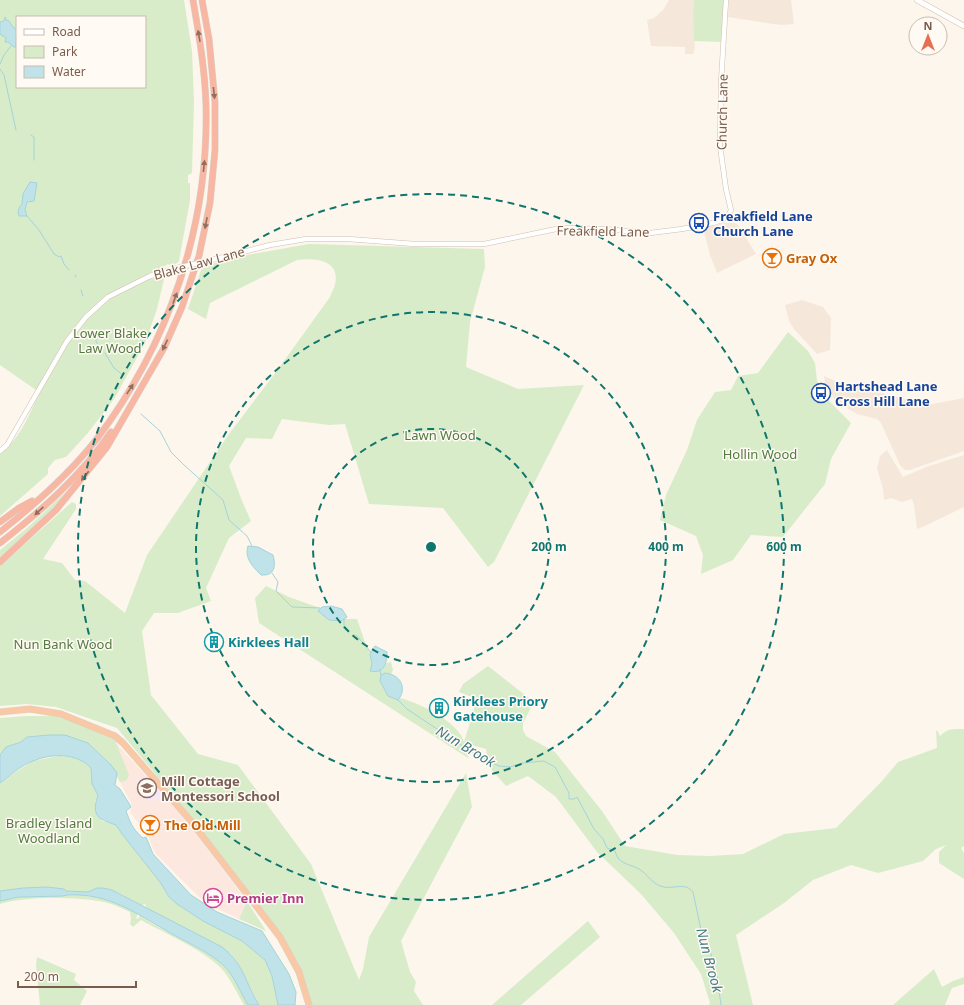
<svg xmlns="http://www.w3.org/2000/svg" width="964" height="1005" viewBox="0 0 964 1005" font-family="'Noto Sans',sans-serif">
	<rect width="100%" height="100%" fill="#fdf6ec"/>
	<path fill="#f5e8da" d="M669,0h25l-1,10 2,38 -2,6h-8v-7l-34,-1 -4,-26 7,-2 9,-8z
		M729,0h62l3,24 -13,1 -53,-8z
		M724,223h11l3,2 18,29 -39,19 -7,-18 -7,-28z
		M802,300l21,7 8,11 -1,32 -13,4 -23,-25 -5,-8 -4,-16z
		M824,376l14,6 89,23 37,-7v53l-54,19h-5l-5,-5 -19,-42 -4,-4 -20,-5 -19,-11 -11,-13z
		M887,450l16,27 23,-10 38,-12v52l-37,18 -10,4 -3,-24 -2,-6 -10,3 -11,-4 -7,2 -1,-11 -6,-21 3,-12z"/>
	<path fill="#fde8e0" d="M116,743l67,74 64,84 -8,18 -25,-12 -16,-11 -43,-43 -7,-17 -18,-24 2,-7 -12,-23h4z"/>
	<path fill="#f3e8fa" d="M144,776l24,24 -3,4 -9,-7 -7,5 -9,-8 -4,-12z"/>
	<path fill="#d8ecc9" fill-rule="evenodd" d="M0,0h184l8,51 2,51 -2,71 -4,2v8h2v17l-11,61 -2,2 -6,3 -3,-2 -18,12 -42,21 -41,44 -31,49 -36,-25zM17,17h128v70h-128z
		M694,0h30l-3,42 -27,-1 -1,-31z
		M309,244l175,5 1,18 -15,55 -4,45 52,22 66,-4 -90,177 -6,5 -45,-59 -74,-4 -24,-80 -16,1 -47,-6 -10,20 -26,-1 -17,28 13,35 9,20 -22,17 -23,50 5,13 -33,12h-24l-12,18 9,64 47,59 40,11 73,99 48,116 4,-11 6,-32 97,-164 6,34 -71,134 9,31 6,10 -2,9 9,14h-111l-16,-44 -18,-29 -126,-162 -35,-42 -61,-21 -29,-3 -27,2v-140l72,-64 4,2v5l-33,50 19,4 13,17 10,1 40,32 22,-58 82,-121 47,-62 54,-75c1,-4 4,-8 5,-12 6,-26 -21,-27 -38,-25l-87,43 -4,16 -18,-10 14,-42 34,-10z
		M165,275l-8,34 -12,34 -31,56 -27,35 -21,23 -11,3 -7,8v6l-48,42v-62c19,-14 28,-37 38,-58 16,-33 37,-71 66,-94 17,-14 40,-22 61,-27z
		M788,332l20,19 7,12 2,18 8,16 26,26 -20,36 -6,25 -42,53 -32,-2 -18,25 -32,14 2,-19 -7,-19 -36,-16 6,-25 21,-45 10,-30 18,-28 16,-2 7,-14 20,-3z
		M69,489l-10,15 -59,54v-8l27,-22z
		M266,586l23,11 31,11 -1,3 10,9 12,1 3,-2h13l10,29 4,4 -1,2 2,10 9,6 6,-7 4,-1 2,8 -2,4 -6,-1 -5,8 8,15 10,4 2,-2c19,5 58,23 64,44l13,-43 -18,-7 4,-8 25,-18 46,36 -11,21v7l3,6 29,16 47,59 23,35 52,9 33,1 33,-2 41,-20 52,-6 46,-47 16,-19 39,-14 -1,-18 2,2 2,4c7,-8 15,-7 24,-7v117l-3,2 3,5v26l-25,-16v-11l7,-7 -10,4 -13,12 -45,12 -27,-8 -38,15 -29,23 -48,32 17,70h-44l1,-2 -9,-29 -27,-41 -33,-39 -44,-42 -41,-55 -28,-21 -22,10 -16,-18 -4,-19 -22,-6 4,15 -209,-135 -4,-25z
		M26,716h29l17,5 39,16 4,3 14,35c-2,5 -3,7 -9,7l-9,-17 -23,-22 -53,-6h-8l-6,5 -15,5 -6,8v-37z
		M59,756c13,1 22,2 32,12l1,16 6,11 -3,7 7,19 14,4 6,9 38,48 9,15 8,7 26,17 39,20 23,19 7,16 6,29h-19l-22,-43 -6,-8 -85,-46v-3l-2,-1 -2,2 -19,-11 -11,-5 -9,-2 -15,4 -22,-1 -19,-4 -24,1 -23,3v-108l32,-22z
		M66,895c29,0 47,5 72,19l-2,4 2,1 2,-4c28,22 67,30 90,58 8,9 12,21 18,32h-4c-7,-12 -14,-27 -23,-37 -19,-19 -57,-35 -80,-48l-8,7 -3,-3 1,-5 -1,-7c-9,-4 -17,-8 -26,-10 -27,-5 -78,-6 -104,2v-3l19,-4 44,-1z
		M247,901l19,30 -27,-12z
		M588,921l12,16 -79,68h-29z
		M37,957l39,17 -2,6 13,11 -7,14h-40l-4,-40z
		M934,969l8,18 11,-6 11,-4v7l-12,4 -7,17h-52z"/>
	<path fill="#bfe3e8" stroke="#a5d3da" d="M5,17l2,4 1,-1 5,7 4,3 -1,17h-2l-6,-5h-3l1,-4 -6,-4v-12l4,-1z
		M30,182l7,1 -3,18 -7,1 -2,8 2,6h-8c-2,-4 0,-9 3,-12l1,-10z
		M248,546l10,1 15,8c3,11 2,21 -12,20 -8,-8 -17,-17 -13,-29z
		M331,606l11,3 5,8 -6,4 -12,-1 -11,-9 4,-4z
		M375,646l12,6c0,12 -3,22 -17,19l2,-7 -2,-10z
		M385,673c15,1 23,15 13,27l-10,-4 -8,-15 1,-6z
		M49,735h16l23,8 23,22 6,8 -2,12 5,4 10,16 1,2 -5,4c4,11 7,19 17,27l3,-1 7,17 38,41 26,17 45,19 27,43 7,18 -1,13h-17l-6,-29 -7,-16 -23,-19 -39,-20 -26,-17 -8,-7 -9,-15 -38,-48 -6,-9c-18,-6 -25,-9 -18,-30l-6,-11 -1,-16c-14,-15 -39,-15 -58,-7 -12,4 -23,15 -33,22v-28l6,-8 15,-5 6,-5z
		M47,887l17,2 2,2 22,1 9,-4h6l9,2 110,57c23,18 23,36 37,58h-11c-8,-13 -13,-28 -24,-39 -15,-14 -34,-22 -52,-32 -30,-17 -58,-38 -94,-39 -5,0 -10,-1 -15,1l-44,1 -19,4v-10l23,-3z"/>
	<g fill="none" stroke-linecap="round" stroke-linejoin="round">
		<path stroke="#a5d3da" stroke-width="1" d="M0,64l4,-9 7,-9
			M0,69l4,6 12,55
			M31,135l3,2v23
			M27,216l12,14 15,24 5,3 2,-1 3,8 5,6
			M75,275l1,2
			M81,290l2,6
			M96,331v10l2,4
			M105,353l9,15 9,7
			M141,414l19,17 11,21 13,13 39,35 6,20 18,16 5,10
			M272,573l6,9 -2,9 16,16 28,1
			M344,619v9
			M356,635l15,17
			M380,670l1,5
			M398,700l9,9 63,42 29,15 11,1 12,-4 22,-2 11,6 14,26v6h5l3,-2 17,32 9,10 4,9 8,3c1,3 2,6 4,8 6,6 13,6 20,10 9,5 13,16 25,18 11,2 21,-5 29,5l11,52 7,10 6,22 4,29"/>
		<g stroke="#d1beb0" stroke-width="5.5">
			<path id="tertiary" d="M216,259l54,-14 36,-6h42l67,5h69l77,-16 43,1 46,4 32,-4 31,-6 9,-3 6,-4 3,-6 -5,-21 -6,-43 1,-63 5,-83
				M0,451l7,-6 60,-104 19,-24 22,-20 42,-21 22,-7"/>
		</g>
		<g stroke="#d6c0b0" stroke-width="6">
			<path id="secondary" d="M917,0l47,26"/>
		</g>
		<g stroke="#dad1cd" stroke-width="7">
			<path id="trunk" d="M0,712l30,-3 31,5 54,22 8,7 67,77 90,117 19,35 10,33"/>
		</g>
		<g stroke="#dad1cd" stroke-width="7">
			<path id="motorway" d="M0,522l19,-14 13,-7
				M0,532c33,-26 70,-59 96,-92 73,-96 113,-214 110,-335 -1,-35 -7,-70 -13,-105
				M0,543c41,-32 82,-68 111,-111
				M0,562l56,-52 51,-63 57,-99 18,-41 17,-51 11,-53 5,-53v-48l-6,-63 -7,-39"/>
		</g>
		<use href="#tertiary" stroke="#fff" stroke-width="4.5"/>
		<use href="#secondary" stroke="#fff" stroke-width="5"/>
		<use href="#trunk" stroke="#f9c8a4" stroke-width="6"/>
		<use href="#motorway" stroke="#f7b7a3" stroke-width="6"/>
		<g stroke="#d1beb0" stroke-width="5.5" stroke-linecap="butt">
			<path id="tertiary-bridge" d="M172,269l44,-10"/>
		</g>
		<use href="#tertiary-bridge" stroke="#fff" stroke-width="4.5"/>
	</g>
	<defs><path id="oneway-solid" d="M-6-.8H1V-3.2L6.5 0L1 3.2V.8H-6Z"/></defs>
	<g fill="#936e5e">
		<use href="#oneway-solid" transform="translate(199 36) rotate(-100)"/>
		<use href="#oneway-solid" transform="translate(214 93) rotate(84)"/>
		<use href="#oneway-solid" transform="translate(204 166) rotate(-84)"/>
		<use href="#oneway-solid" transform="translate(206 223) rotate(101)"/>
		<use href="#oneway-solid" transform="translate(175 298) rotate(-70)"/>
		<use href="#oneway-solid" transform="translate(165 345) rotate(115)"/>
		<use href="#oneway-solid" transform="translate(130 389) rotate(-57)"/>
		<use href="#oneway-solid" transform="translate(85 476) rotate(128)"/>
		<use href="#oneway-solid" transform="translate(39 511) rotate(137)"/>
	</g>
	<g fill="none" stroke="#0f766e" stroke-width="2" stroke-dasharray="7 5">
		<circle cx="431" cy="547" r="118"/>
		<circle cx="431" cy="547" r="235"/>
		<circle cx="431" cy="547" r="353"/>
	</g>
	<defs>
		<g id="bus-ring" transform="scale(1)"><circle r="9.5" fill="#fffaf3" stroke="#1a4fb4" stroke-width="1.5"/><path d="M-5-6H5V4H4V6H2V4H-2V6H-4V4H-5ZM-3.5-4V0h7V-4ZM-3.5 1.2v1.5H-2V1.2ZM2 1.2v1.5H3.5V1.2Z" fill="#1a4fb4"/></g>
		<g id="bar-ring" transform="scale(1)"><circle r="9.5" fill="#fffaf3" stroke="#e8710a" stroke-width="1.5"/><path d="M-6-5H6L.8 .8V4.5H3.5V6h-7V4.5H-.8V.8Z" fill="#e8710a"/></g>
		<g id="building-ring" transform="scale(1)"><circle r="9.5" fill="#fffaf3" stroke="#0f9aa8" stroke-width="1.5"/><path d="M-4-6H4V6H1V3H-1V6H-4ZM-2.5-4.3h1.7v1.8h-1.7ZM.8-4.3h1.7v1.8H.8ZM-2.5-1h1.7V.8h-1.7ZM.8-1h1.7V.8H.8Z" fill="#0f9aa8"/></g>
		<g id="school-ring" transform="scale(1)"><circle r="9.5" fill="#fffaf3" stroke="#8d6e63" stroke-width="1.5"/><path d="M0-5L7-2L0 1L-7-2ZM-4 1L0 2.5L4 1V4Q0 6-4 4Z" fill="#8d6e63"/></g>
		<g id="hotel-ring" transform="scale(1)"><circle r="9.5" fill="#fffaf3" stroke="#d1479c" stroke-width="1.5"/><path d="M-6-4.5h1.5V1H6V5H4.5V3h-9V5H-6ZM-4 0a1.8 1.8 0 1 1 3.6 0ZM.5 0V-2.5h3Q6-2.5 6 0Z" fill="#d1479c"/></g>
	</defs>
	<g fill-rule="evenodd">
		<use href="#bus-ring" x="699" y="223"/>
		<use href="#bar-ring" x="772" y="258"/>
		<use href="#bus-ring" x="821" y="393"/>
		<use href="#building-ring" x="214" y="642"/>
		<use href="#building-ring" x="439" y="708"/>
		<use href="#school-ring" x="147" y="788"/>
		<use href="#bar-ring" x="150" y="825"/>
		<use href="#hotel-ring" x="213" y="898"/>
	</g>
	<g text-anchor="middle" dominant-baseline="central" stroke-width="3" stroke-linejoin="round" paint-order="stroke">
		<g font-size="13" fill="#7a5c4d" stroke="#fffaf3">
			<text transform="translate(722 112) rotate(-89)">Church Lane</text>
			<text transform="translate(603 231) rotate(1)">Freakfield Lane</text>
			<text transform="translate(199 263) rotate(-15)">Blake Law Lane</text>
		</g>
		<g font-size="13" font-weight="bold" fill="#164399" stroke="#fffaf3" text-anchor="start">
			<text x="713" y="216">Freakfield Lane<tspan x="713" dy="15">Church Lane</tspan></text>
			<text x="835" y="386">Hartshead Lane<tspan x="835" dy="15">Cross Hill Lane</tspan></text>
		</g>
		<g font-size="13" font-weight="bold" fill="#c56008" stroke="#fffaf3" text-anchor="start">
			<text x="786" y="258">Gray Ox</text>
			<text x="164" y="825">The Old Mill</text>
		</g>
		<g font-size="13" fill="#537a41" stroke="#fffaf3">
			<text x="110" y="333">Lower Blake<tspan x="110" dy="15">Law Wood</tspan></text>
			<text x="440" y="435">Lawn Wood</text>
			<text x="760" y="454">Hollin Wood</text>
			<text x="63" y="644">Nun Bank Wood</text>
			<text x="49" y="823">Bradley Island<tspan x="49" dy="15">Woodland</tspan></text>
		</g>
		<g font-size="13" font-weight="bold" fill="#0d838f" stroke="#fffaf3" text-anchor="start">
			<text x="228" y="642">Kirklees Hall</text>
			<text x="453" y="701">Kirklees Priory<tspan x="453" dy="15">Gatehouse</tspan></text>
		</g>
		<g font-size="13" font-weight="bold" fill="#785e54" stroke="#fffaf3" text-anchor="start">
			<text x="161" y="781">Mill Cottage<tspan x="161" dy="15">Montessori School</tspan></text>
		</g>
		<g font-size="13" font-weight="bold" fill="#b23c85" stroke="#fffaf3" text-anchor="start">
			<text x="227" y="898">Premier Inn</text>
		</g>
		<g font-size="14" font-style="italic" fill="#437c86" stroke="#fffaf3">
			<text transform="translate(466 746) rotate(31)">Nun Brook</text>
			<text transform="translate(710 960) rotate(75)">Nun Brook</text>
		</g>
	</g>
	<circle cx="431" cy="547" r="6" fill="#0f766e" stroke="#fffaf3" stroke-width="2"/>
	<g font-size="12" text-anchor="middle" font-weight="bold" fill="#0f766e" stroke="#fffaf3" stroke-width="3" stroke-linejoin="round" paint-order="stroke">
		<text x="549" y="551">200 m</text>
		<text x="666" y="551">400 m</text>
		<text x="784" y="551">600 m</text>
	</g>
	<rect x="16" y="16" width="130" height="72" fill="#fffaf3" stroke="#cabbb1"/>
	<rect x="24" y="29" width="20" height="6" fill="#ffffff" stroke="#cabbb1"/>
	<text x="52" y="36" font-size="12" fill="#7a5c4d">Road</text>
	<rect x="24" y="46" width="20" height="12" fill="#d8ecc9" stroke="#cabbb1"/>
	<text x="52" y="56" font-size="12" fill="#7a5c4d">Park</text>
	<rect x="24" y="66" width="20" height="12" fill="#bfe3e8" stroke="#cabbb1"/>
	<text x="52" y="76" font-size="12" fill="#7a5c4d">Water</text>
	<g transform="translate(928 36)"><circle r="19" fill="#fffaf3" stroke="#cabbb1"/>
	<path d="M0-3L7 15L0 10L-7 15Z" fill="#e76f51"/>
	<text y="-6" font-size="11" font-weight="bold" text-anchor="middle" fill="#7a5c4d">N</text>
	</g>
	<path d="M18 981v6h118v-6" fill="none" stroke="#7a5c4d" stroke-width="2"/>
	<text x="24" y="981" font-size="12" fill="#7a5c4d" stroke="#fffaf3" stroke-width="3" paint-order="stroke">200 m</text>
</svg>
